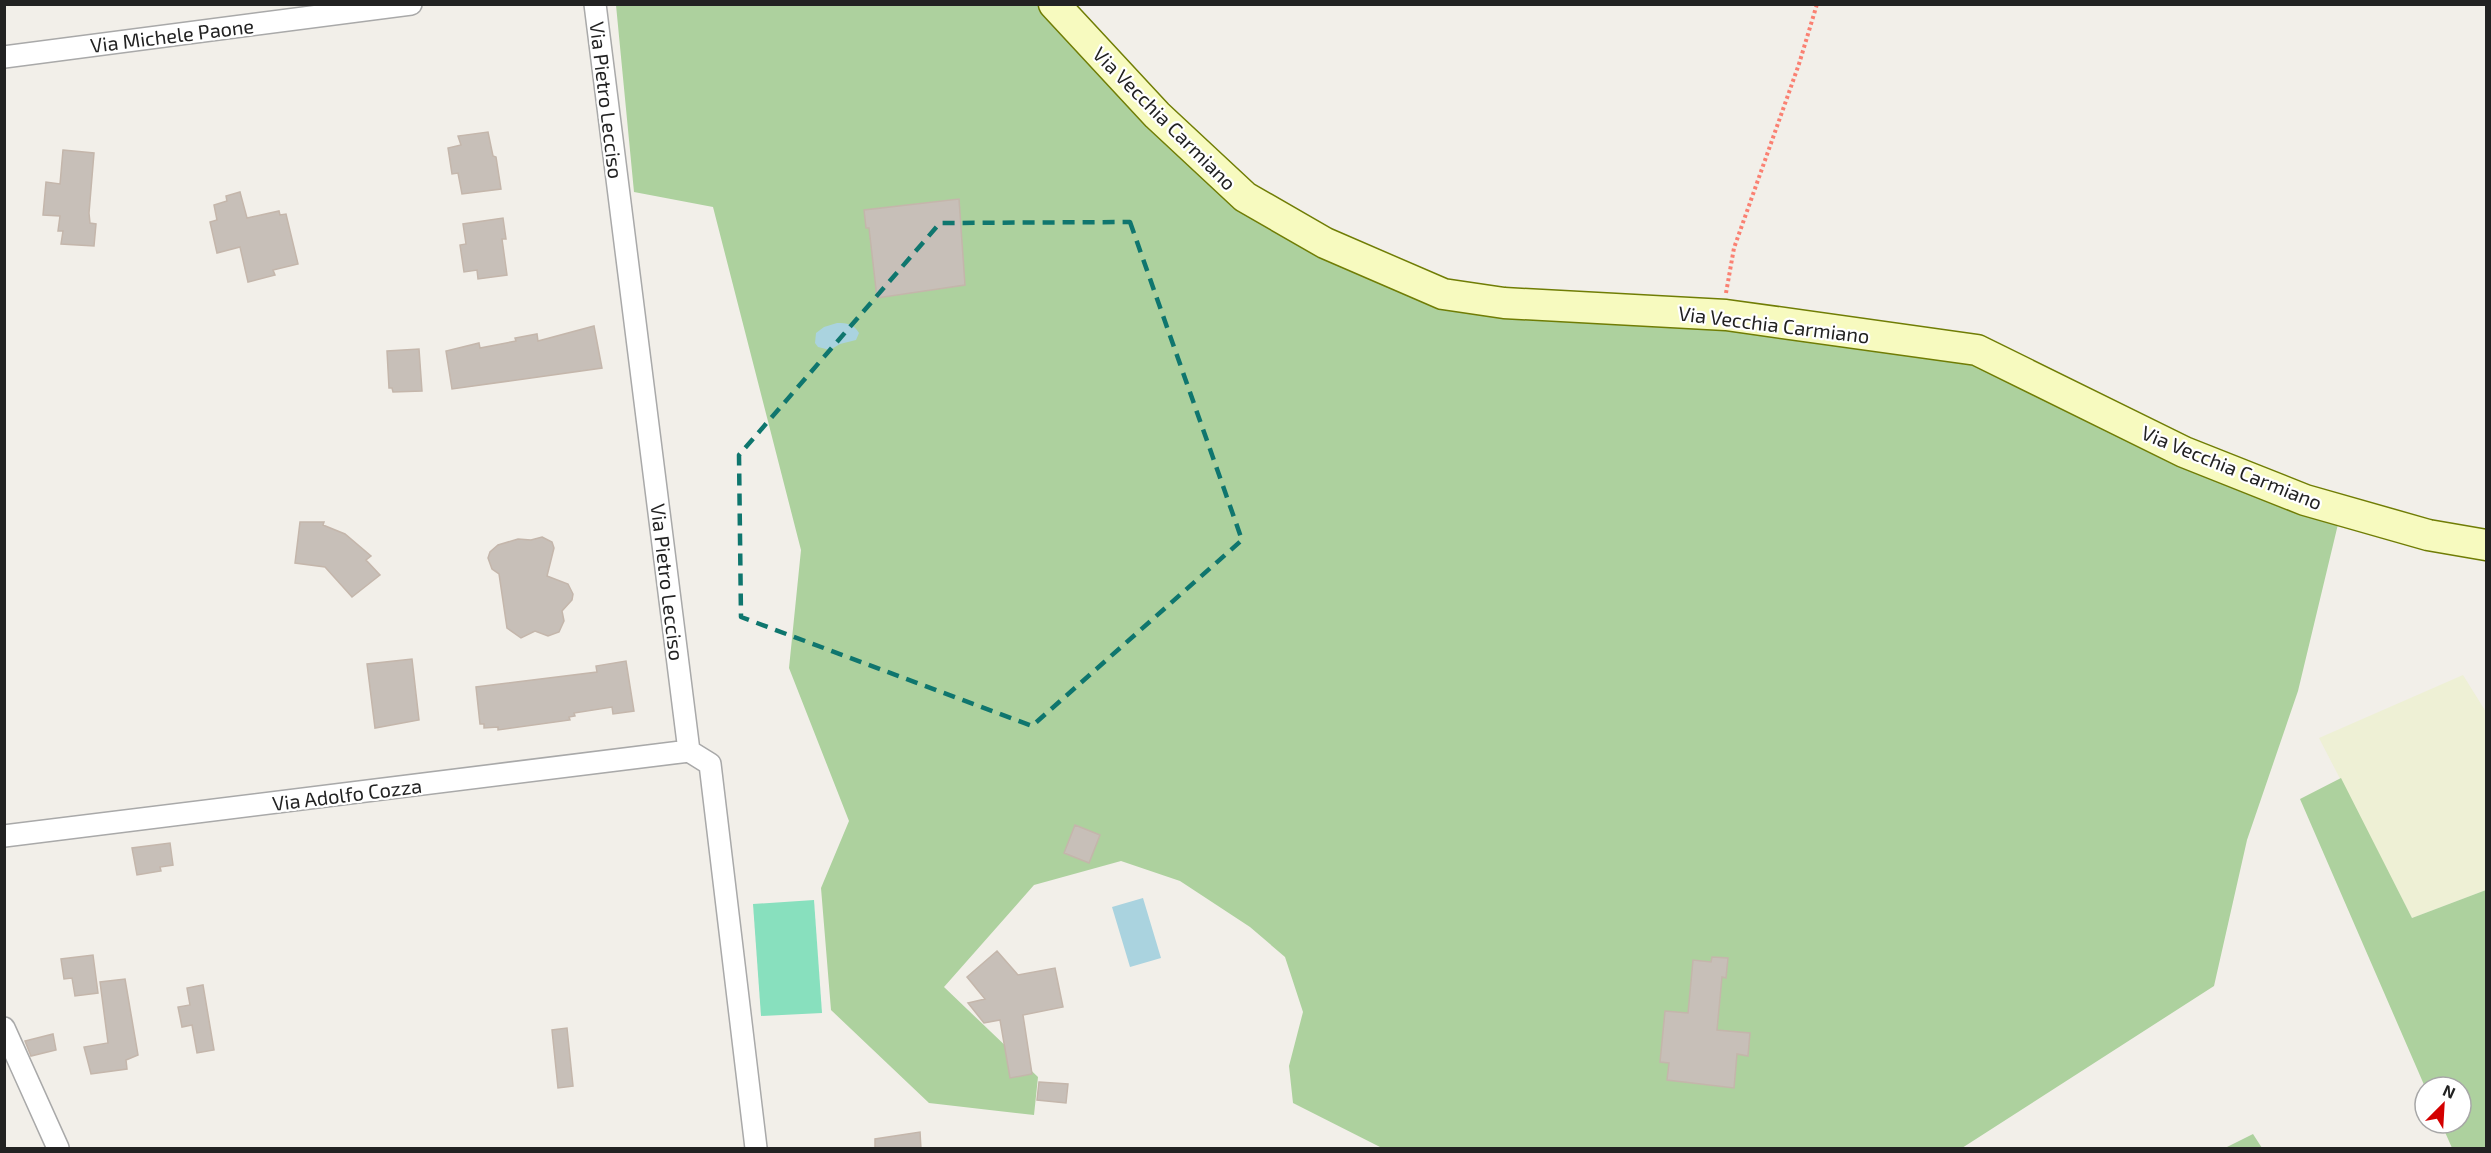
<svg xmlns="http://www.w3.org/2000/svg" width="2491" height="1153" viewBox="0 0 2491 1153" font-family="'Exo 2',sans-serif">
	<rect width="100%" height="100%" fill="#f2efe9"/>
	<path fill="#eef0d5" d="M2463,675l23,37v178l-74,28 -93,-180z"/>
	<path fill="#add19e" d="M616,5h431l243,229 253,76 432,46 364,164 -41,171 -51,149 -33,146 -252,162h-580l-89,-45 -4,-37 14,-54 -18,-55 -35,-30 -70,-46 -59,-20 -87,24 -90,102 94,90 -4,38 -105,-12 -98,-93 -10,-122 28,-67 -60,-153 12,-118 -88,-343 -79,-15z
		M2341,778l71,140 74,-28v258h-34l-11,-25h20v-36h-36l-125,-288z
		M2253,1134l9,14h-37z"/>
	<path fill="#88e0be" d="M814,900l8,113 -61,3 -8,-112z"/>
	<path fill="#aad3df" d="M837,323c10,0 17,1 22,10l-3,7 -16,4 -10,6 -12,-3 -3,-4 1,-10 8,-6z
		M1143,898l18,60 -31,9 -18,-60z"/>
	<path fill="#c7bfb8" stroke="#c4b6ab" stroke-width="1.5" d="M488,132l5,24 3,1 5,32 -39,5 -4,-21 -6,1 -4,-26 13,-3 -3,-9z
		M63,150l31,3 -5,60 1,10 6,1 -2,22 -33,-2 2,-13h-5l2,-15 -17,-1 3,-33 14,2z
		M240,192l7,26 32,-7 1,4 6,-1 12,50 -25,6 2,5 -27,7 -8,-35 -23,6 -7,-31 7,-2 -3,-15 13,-4 -1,-5z
		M959,199l6,86 -88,13 -8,-70h-3l-2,-18z
		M503,218l3,21h-4l5,36 -29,4 -1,-9 -13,2 -4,-27 6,-1 -3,-20z
		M594,326l8,42 -150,21 -6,-38 33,-8 1,5 36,-7 -1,-3 22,-4 1,7z
		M419,349l3,42 -29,1 -1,-4h-3l-2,-37z
		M300,522h24l-1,3 22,9 26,22 -5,4 14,15 -28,22 -27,-30 -30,-4z
		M542,537l10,5 2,6 -7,28 21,8 5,10 -1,6 -10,11 2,10 -5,11 -11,4 -13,-5 -14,7 -14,-10 -8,-54 -7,-5 -4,-11 2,-6 8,-7 20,-6 13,1z
		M412,659l7,61 -44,8 -8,-64z
		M626,661l8,50 -21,3 -1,-7 -38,6 1,3 -6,1 1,3 -72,10v-3l-14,1v-4h-4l-4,-37 121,-15 -1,-6z
		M1075,825l25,10 -11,28 -25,-10z
		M170,843l3,22 -13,2 1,4 -24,4 -5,-27z
		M997,951l21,24 37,-7 8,39 -40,8 9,59 -22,4 -10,-58 -16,3 -16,-20 17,-4 -18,-22z
		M93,955l5,38 -23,3 -3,-18 -8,1 -3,-20z
		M1712,957l16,1 -2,20 -4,-1 -5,53 33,3 -2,23 -11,-2 -3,34 -67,-8 2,-17 -9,-1 5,-51 23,2 5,-53 18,2z
		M125,979l13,76 -12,5 1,9 -36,5 -7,-27 24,-4 -8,-61z
		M203,985l11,65 -17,3 -5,-28 -10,2 -4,-20 12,-2 -3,-17z
		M567,1028l6,58 -15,2 -6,-58z
		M53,1034l3,16 -25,6 -6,-15z
		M1039,1082l29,2 -2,19 -29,-3z
		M920,1132l1,17h-46v-10z"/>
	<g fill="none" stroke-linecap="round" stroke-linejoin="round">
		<g stroke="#a9a9a9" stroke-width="24">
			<path id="street" d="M595,4l94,747
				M4,57l407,-53
				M689,751l21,13 46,384
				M4,836l685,-85
				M4,1028l54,120"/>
		</g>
		<g stroke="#707d05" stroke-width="33">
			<path id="secondary" d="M1054,4l103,111 88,82 80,46 118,51 61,9 222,12 251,35 207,102 121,48 123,35 58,10"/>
		</g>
		<path stroke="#fa8072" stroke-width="4" stroke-dasharray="3 3" stroke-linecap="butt" d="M1726,293l8,-45 65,-184 18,-60"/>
		<use href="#street" stroke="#fff" stroke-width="21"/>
		<use href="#secondary" stroke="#f7fabf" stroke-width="30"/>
	</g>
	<path fill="none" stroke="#0f766e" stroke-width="4.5" stroke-dasharray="12 8" stroke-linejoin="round" d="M1130,222l112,318 -210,186 -291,-109 -2,-162 201,-232z"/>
	<g text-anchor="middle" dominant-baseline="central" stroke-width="4.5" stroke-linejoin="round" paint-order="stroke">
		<g font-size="20" fill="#222" stroke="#fff">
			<text transform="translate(172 35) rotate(-7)">Via Michele Paone</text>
			<text transform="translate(607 100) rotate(83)">Via Pietro Lecciso</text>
			<text transform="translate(1165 118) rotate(45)">Via Vecchia Carmiano</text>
			<text transform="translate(1774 324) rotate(7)">Via Vecchia Carmiano</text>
			<text transform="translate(2232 467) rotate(22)">Via Vecchia Carmiano</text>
			<text transform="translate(668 582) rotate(83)">Via Pietro Lecciso</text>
			<text transform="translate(347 794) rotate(-7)">Via Adolfo Cozza</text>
		</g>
	</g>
	<rect width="2491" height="1153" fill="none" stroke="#222222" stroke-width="12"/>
	<g transform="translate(2443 1105) rotate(24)"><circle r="28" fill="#ffffff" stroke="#a7a7a7" stroke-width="1.5"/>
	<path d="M0-4.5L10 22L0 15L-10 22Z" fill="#d40000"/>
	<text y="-9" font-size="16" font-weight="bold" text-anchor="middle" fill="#222222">N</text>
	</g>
</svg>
